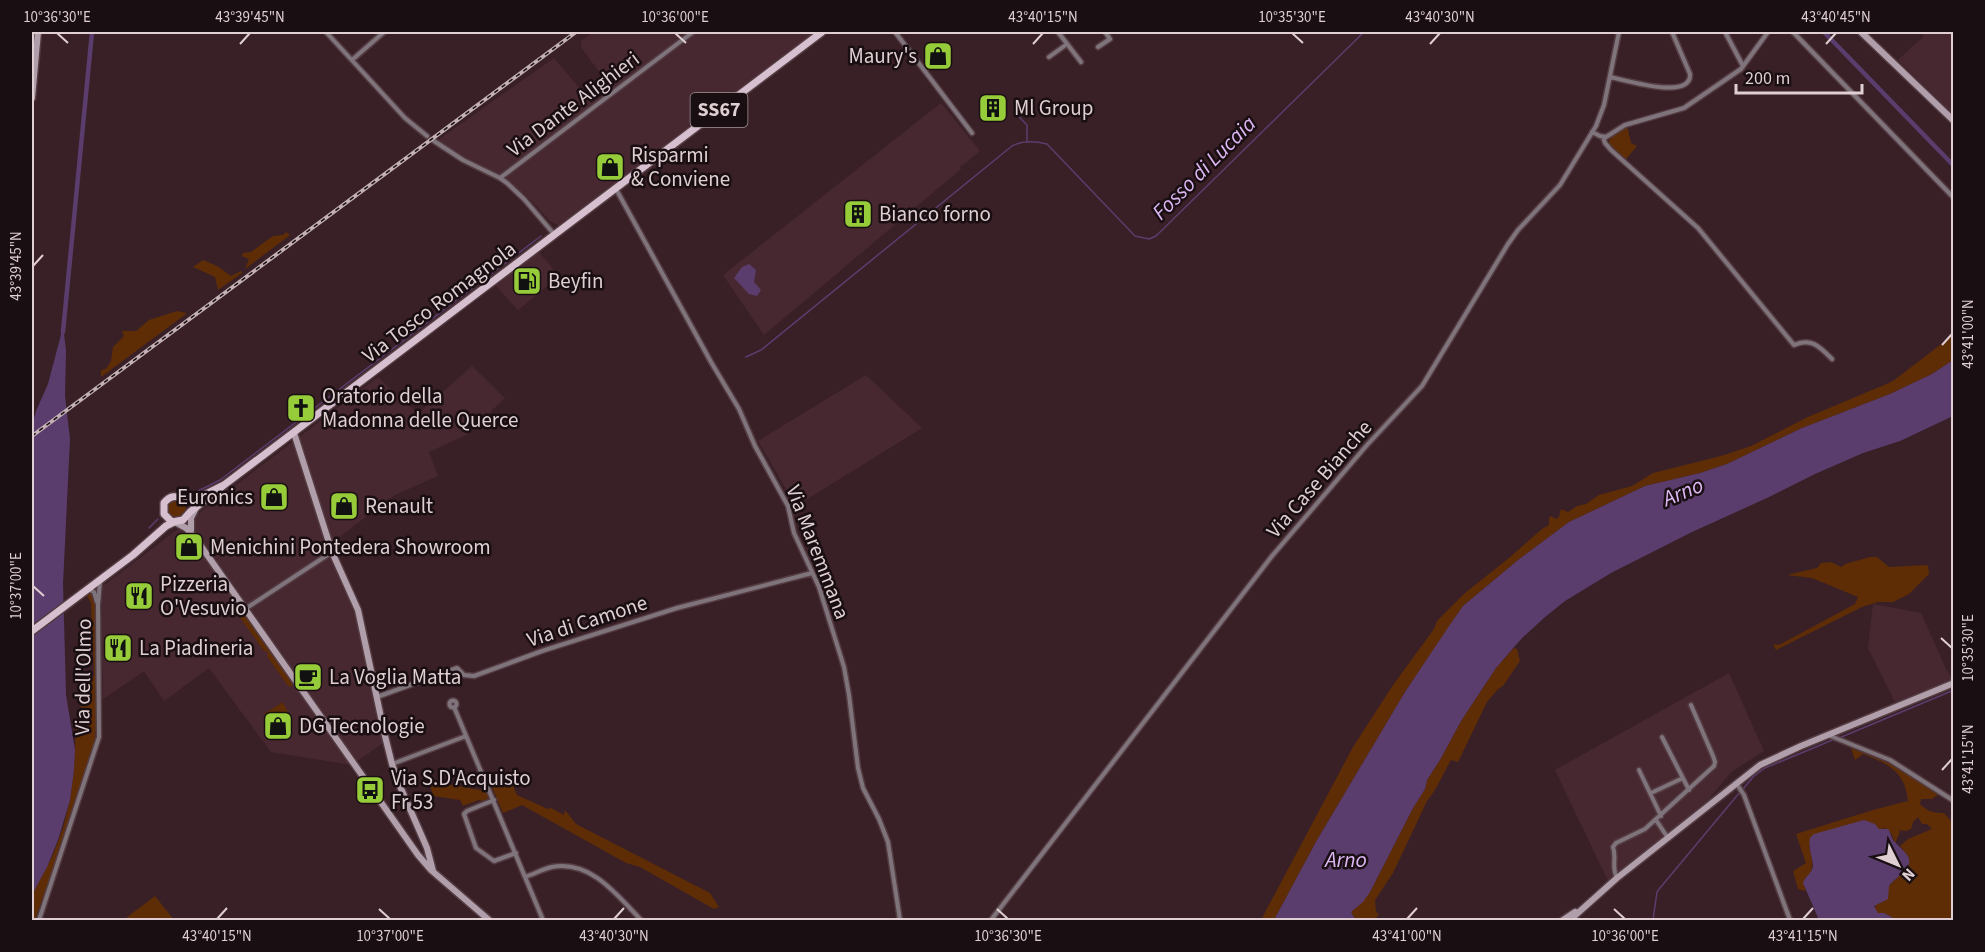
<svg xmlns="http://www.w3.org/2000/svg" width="1985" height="952" viewBox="0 0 1985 952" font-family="'Source Sans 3',sans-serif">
	<rect width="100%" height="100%" fill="#392027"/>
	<path fill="#472831" d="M593,32h223l-256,194 -10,-5 -22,-24 -29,-23 -43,-22 -18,-12 116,-82 38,45 19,-15 -30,-41v-6z
		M1920,32h33v82l-55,-54 26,-24z
		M941,103l39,48 -18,15 -2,-1 1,4 -197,166 -41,-60z
		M538,251l21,25 -41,34 -23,-25z
		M472,366l33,32 -39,37 -37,17 9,24 -43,19 -69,52 25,55 7,20 25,121 -31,22 -81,-13 -62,-84 -45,33 -20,-30 -41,28 -2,-83 2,-30 275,-209 40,37z
		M866,375l56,53 -126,78 -38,-65z
		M1873,604l48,9 26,58 6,8 -58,23 -27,-54z
		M1729,673l35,78 -33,21 -23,28 -99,83 -54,-113z"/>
	<path fill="#5e2d06" d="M1627,126l4,17 6,3 -11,13 -18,-15c3,-9 10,-15 19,-18z
		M286,232l4,3 -45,34 4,-10 -7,-3 1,-3 8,-1 22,-16 10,-1z
		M203,260l14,6 14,10 10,-5 1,2 -24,17 -3,-13 -22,-10z
		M177,311l9,2v1l-85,63v-7l5,-1 5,-8 2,-14 11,-11 -2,-5h14l13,-11z
		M1953,335v25l-21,14 -42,20 -88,34 -75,36 -27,9 -55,13 -76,36 -51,38 -55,46 -58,86 -88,148 -43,80h-13l92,-173 40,-62 41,-56 3,-8 28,-28 44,-35 33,-29 7,-4v-7l2,-2 5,3 3,-2 2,-8 7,3 9,-6 9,-2 13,-9 33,-9 21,-13 68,-17 30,-10 57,-29 76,-32 9,-4z
		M166 509a10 10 0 1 1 20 0a10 10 0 1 1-20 0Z
		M1870,557h7l12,10 39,-2 1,9 -20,20 -16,8h-15l-16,5 -86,43 -3,-6 6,1 76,-41 3,-7 -46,-19 -25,-3 30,-7 4,-5 10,-1 10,5 4,-3z
		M88,592l4,1 4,13 1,108 -2,26 -30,95 -30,85h-3v-25l20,-38 11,-29 7,-28 4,-30 2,-50 18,-45 -3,-72 -5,-9z
		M243,615l3,1 47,67 -2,4 -3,-1 -21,-30 1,-4 -4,-1 -23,-32 -1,-2z
		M1514,648l3,1 3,12 -17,25 -5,3 -11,13 -29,60 -7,-2c-8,14 -14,29 -24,41l-34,72 -18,27 1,12 3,2 -5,6h-20v-3l-3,-5 19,-20 43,-84 12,-19 2,-9 13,-20 21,-39 35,-53z
		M283,702l7,15v3l-24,-3 -2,-3z
		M1851,748l42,17 46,29 -7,5h-11l-1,5c7,7 13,9 24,9l9,10v97h-56l-13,-7h-6l-3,-4 1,-5 8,-3 5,-15 20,-20v-8l-9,-12 8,-7 24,-10 -5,-5h-5l-4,-7 -5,5 -2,7 -5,2 -7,-1 1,2 -5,11 -4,-10 -6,-5 -6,1 -15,-9 -14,5 -41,21c2,6 4,15 3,21 -1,12 -13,8 -6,24l-8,-2 -5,-18 13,-8 -10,-29 77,-24 35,-9c-3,-30 -20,-37 -45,-47l-8,6z
		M486,773l14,4 8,-3 9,21 31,14 3,-1 13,7 1,-5 11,14 134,69 9,14 -5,2 -74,-42 -14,-4 -104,-58 -19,8z
		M429,781l57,10 3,7 -7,3 -3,-1 -16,6 -3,-6 -27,-4z
		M155,896l19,24h-46l-2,-2z"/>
	<path fill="#5b3d6d" d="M749,264l7,6 -2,12 7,8 -4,6 -8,-2 -15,-16 8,-11z
		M63,327l3,23 -1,46 5,43 -7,145 3,111 9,55 -1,20 -4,30 -12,40 -11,27 -15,28v-469l4,-15 12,-27z
		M1953,360v56l-53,25 -37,12 -48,21 -46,23 -79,36 -79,40 -46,28 -20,16 -23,21 -26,30 -35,53 -21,39 -13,20 -2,9 -12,19 -43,84 -7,10 -12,10 3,5v3h-80l43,-80 88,-148 44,-66 14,-20 55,-46 51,-38 76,-36 55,-13 27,-9 75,-36 88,-34 42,-20z
		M1864,820l11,4 4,5h9c3,4 3,10 7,13 6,8 21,15 11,27 -5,7 -12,10 -17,17l-1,13 -14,7 4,7h6l13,7h-78l-16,-37c2,-7 10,-10 10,-18 -1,-9 -5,-18 -3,-27l4,-4z"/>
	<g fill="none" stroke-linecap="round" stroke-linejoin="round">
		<path stroke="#5b3d6d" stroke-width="1.5" d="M1015,113l12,12v16
			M746,357l15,-7 251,-204c11,-6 23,-5 35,-2l88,92 14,3 7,-3 208,-204
			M190,495l30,-15 321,-244
			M149,528l9,-9
			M1839,738l115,-48
			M1743,789l11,-13 11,-8 70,-29
			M1653,920l4,-28 3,-4 80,-96"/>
		<path stroke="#5b3d6d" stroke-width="4.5" d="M1824,32l130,134
			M63,332l29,-300"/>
		<g stroke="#543c42" stroke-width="7">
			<path id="street" d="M326,32l79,86 22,18
				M895,32l77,101
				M1058,32l23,30
				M1725,32l18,34
				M1793,32l161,166
				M1098,47l12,-8 -5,-7
				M1049,57l18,-13
				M352,60l32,-28
				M1610,77c15,3 82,24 80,-3l-18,-42
				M1592,132l8,4 6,1 19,-12 59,-17 57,-39 27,-37
				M1603,137l2,6 6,7 87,78 96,117c17,-8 26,2 38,14
				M434,141l29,19 37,18 7,5 17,16 30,35
				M500,178l193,-146
				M616,189l95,173 28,47 16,37 33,60 6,27 25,54 25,80 5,28 9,73 5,20 16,31 9,23 12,78
				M88,589l6,3 3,10
				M245,609l87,-57
				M377,697l80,-29 7,7 10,1 68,-25 135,-43 135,-35
				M449.5 704a3.5 3.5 0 1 1 7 0a3.5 3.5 0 1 1-7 0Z
				M454,707l89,213
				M1828,735l62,25 64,41
				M1662,737l27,53
				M392,764l74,-28
				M1639,770l22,46
				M1736,783l8,12 46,125
				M1651,793l32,-15
				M494,800l-27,11 -3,3 12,34 18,13 22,-8
				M1656,820l12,18
				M525,877c9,-3 18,-8 27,-10 39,-7 65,28 89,53
				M1617,878c-6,-11 0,-20 -4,-31l3,-4 29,-14 69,-63 1,-4 -2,-6 -22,-51
				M39,920l60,-183 -1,-132 2,-24
				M991,920l281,-364 95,-111 55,-59 86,-142 10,-14 42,-45 36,-59 8,-21 15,-73"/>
		</g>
		<g stroke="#543c42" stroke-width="9">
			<path id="secondary" d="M1861,32l93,89
				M32,98l6,-66
				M294,433l38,119 26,58 27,126 7,28 7,20 28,64 6,23
				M175,522l11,6 10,11 222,316 13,15 58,50
				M191,530v-12l5,-10
				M1563,920l12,-8
				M1570,920l47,-42 143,-113 41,-19 153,-63"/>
		</g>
		<g stroke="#543c42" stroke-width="10">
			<path id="primary" d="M224,485l-30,15c-12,1 -20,-10 -30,3v11l8,8 11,-2 7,-8 34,-27 598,-453
				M32,631l101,-76 33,-29 8,-4"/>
		</g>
		<use href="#street" stroke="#7f747b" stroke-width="4"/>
		<use href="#secondary" stroke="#b09fab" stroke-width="6"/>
		<use href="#primary" stroke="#d6c0cf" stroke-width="7"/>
		<g stroke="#c3b0b5" stroke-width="4">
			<path id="rail" d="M32,436l544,-404"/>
		</g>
		<use href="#rail" stroke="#190e11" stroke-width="1.5" stroke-dasharray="4.5" stroke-linecap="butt"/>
	</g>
	<path fill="none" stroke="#dfced2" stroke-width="2" d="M57,33l11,10M675,33l11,10M1292,33l11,10M240,44l10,-11M1033,44l10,-11M1430,44l10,-11M1826,44l10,-11M33,266l10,-11M1942,345l10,-11M33,586l11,10M1941,638l11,10M1942,770l10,-11M379,909l11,10M997,909l11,10M1614,909l11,10M217,919l10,-11M614,919l10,-11M1407,919l10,-11M1803,919l10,-11"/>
	<defs>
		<g id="shop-square" transform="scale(1.5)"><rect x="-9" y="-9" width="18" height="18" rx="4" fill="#96cc39" stroke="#190e11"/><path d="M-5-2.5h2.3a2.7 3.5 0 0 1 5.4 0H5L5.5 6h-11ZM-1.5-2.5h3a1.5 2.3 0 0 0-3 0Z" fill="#111"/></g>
		<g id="building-square" transform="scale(1.5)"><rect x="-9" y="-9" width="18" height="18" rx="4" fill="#96cc39" stroke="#190e11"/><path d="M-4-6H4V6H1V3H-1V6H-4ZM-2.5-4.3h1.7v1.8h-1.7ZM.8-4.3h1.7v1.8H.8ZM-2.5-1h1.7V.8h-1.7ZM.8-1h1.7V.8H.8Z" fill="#111"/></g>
		<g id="fuel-square" transform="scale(1.5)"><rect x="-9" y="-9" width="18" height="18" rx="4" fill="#96cc39" stroke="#190e11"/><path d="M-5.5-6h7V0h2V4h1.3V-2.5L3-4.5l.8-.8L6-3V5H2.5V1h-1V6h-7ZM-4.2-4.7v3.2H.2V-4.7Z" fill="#111"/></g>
		<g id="church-square" transform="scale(1.5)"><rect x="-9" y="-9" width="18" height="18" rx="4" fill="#96cc39" stroke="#190e11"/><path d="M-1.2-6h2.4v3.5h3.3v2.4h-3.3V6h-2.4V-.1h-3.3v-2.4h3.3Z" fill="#111"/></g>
		<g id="restaurant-square" transform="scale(1.5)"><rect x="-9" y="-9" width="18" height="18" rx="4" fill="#96cc39" stroke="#190e11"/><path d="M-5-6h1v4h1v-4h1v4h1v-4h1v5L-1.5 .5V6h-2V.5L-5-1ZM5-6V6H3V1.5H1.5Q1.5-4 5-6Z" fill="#111"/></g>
		<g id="cafe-square" transform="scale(1.5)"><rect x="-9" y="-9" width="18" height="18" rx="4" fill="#96cc39" stroke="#190e11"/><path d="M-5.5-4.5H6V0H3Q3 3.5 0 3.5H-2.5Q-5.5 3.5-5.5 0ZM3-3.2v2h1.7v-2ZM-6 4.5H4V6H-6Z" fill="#111"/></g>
		<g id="bus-square" transform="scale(1.5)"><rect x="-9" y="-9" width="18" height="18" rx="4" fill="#96cc39" stroke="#190e11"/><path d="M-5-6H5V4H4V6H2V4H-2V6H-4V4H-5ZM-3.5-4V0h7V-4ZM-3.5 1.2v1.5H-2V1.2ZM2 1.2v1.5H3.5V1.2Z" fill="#111"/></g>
	</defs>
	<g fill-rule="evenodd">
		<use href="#shop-square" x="938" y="56"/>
		<use href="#building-square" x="993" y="108"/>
		<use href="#shop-square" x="610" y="167"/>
		<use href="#building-square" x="858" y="214"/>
		<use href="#fuel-square" x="527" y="281"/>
		<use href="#church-square" x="301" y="408"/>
		<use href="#shop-square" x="274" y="497"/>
		<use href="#shop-square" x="344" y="506"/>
		<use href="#shop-square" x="189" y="547"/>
		<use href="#restaurant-square" x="139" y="596"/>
		<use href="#restaurant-square" x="118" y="648"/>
		<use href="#cafe-square" x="308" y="677"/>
		<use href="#shop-square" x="278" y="726"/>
		<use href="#bus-square" x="370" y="790"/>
	</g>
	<g text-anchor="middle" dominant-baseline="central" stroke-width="5" stroke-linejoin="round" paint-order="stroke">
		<rect fill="#190e11" stroke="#a49498" stroke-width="1.5" x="690.5" y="93" width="57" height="34" rx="4.5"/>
		<g font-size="20" font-weight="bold" fill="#dfced2">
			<text x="719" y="110">SS67</text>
		</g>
		<g font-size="21" fill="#dfced2" stroke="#190e11" text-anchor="start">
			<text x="917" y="56" text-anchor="end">Maury's</text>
			<text x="1014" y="108">Ml Group</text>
			<text x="631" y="155">Risparmi<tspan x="631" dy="24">&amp; Conviene</tspan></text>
			<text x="879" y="214">Bianco forno</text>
			<text x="548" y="281">Beyfin</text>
			<text x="322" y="396">Oratorio della<tspan x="322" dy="24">Madonna delle Querce</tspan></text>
			<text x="253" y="497" text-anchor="end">Euronics</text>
			<text x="365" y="506">Renault</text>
			<text x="210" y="547">Menichini Pontedera Showroom</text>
			<text x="160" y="584">Pizzeria<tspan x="160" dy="24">O'Vesuvio</tspan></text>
			<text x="139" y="648">La Piadineria</text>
			<text x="329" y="677">La Voglia Matta</text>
			<text x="299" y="726">DG Tecnologie</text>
			<text x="391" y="778">Via S.D'Acquisto<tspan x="391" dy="24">Fr 53</tspan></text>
		</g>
		<g font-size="21" fill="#dfced2" stroke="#190e11">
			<text transform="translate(573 104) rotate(-37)">Via Dante Alighieri</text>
			<text transform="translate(439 302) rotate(-37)">Via Tosco Romagnola</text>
			<text transform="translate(1319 479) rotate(-49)">Via Case Bianche</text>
			<text transform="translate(818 552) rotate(69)">Via Maremmana</text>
			<text transform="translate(587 621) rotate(-18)">Via di Camone</text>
			<text transform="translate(83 677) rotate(-89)">Via dell'Olmo</text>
		</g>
		<g font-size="22" font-style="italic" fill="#dcb7f4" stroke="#190e11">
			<text transform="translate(1204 168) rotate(-45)">Fosso di Lucaia</text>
			<text transform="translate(1683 492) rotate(-23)">Arno</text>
			<text x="1346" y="860">Arno</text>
		</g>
	</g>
	<rect width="1985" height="952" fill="none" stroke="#190e11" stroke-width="66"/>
	<g transform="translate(1898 865) rotate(133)" stroke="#190e11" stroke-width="4.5" paint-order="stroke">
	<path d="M0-4.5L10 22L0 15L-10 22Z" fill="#dfced2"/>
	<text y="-9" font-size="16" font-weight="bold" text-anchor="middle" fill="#dfced2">N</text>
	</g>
	<path d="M1736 84v9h126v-9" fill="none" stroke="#dfced2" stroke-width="3"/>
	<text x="1745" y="84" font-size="18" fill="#dfced2" stroke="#190e11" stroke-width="4.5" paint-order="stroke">200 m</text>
	<rect x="33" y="33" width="1919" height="886" fill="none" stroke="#dfced2" stroke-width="2"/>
	<g font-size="15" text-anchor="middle" fill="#dfced2">
		<text x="57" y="22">10°36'30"E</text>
		<text x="250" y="22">43°39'45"N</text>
		<text x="675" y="22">10°36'00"E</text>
		<text x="1043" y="22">43°40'15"N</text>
		<text x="1292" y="22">10°35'30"E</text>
		<text x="1440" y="22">43°40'30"N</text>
		<text x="1836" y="22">43°40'45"N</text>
		<text transform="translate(16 266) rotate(-90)" y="5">43°39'45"N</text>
		<text transform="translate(1968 334) rotate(-90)" y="5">43°41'00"N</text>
		<text transform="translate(16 586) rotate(-90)" y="5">10°37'00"E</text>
		<text transform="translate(1968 648) rotate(-90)" y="5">10°35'30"E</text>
		<text transform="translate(1968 759) rotate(-90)" y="5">43°41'15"N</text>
		<text x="217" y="941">43°40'15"N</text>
		<text x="390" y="941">10°37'00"E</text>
		<text x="614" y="941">43°40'30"N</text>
		<text x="1008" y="941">10°36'30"E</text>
		<text x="1407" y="941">43°41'00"N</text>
		<text x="1625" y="941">10°36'00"E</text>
		<text x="1803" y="941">43°41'15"N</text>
	</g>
</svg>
